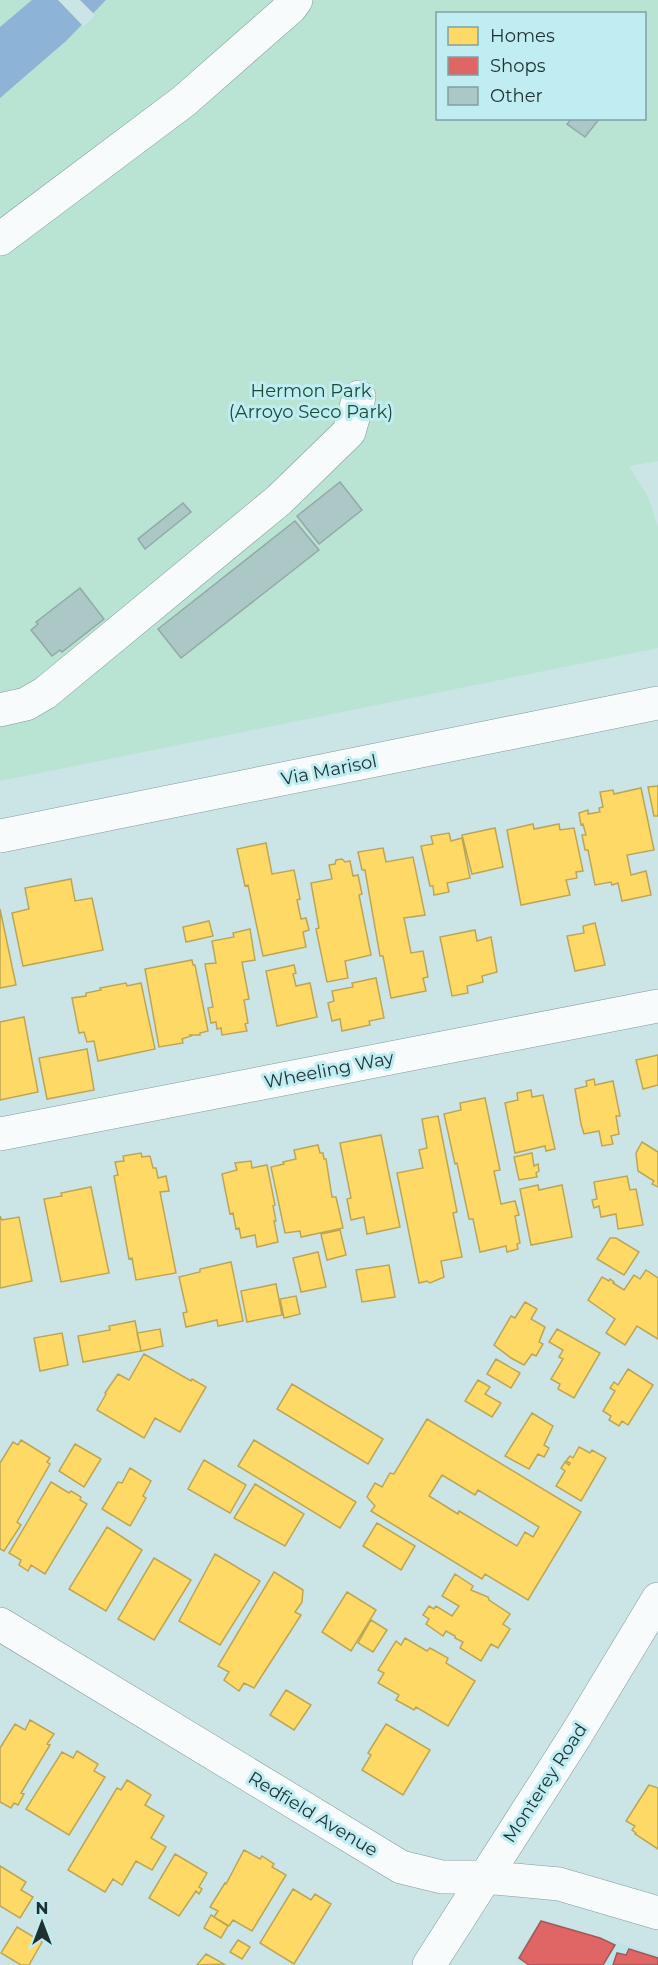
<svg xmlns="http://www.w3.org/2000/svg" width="658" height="1965" viewBox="0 0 658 1965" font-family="Montserrat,sans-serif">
	<rect width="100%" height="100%" fill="#cbe4e6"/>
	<path fill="#bae5e9" d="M541,1919l117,36v10h-133l-10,-5z"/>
	<path fill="#b9e3d2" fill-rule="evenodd" d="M0,0h658v461l-29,5 19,31 10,30v121l-658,133zM438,14h206v104h-206z"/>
	<path fill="#8db3d6" d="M32,0h74l-40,41 -66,57v-71z"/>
	<path fill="#cbe4e6" d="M58,0h22l15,15 -11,12z"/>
	<path fill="#ffd966" stroke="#bca656" stroke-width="1.5" fill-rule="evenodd" d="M658,786v30h-4l-6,-29z
		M641,788l13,62 -27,5 4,20 15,-4 5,24 -29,6 -4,-18 -6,2 -1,-3 -16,3 -7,-35h-3l-3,-15h4l-3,-11 -2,1 -2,-12 9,-3v4l12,-2 -1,-4 4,-1 -3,-15 13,-2 1,4z
		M533,824l1,5 25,-5 1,6 14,-2 9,43 -7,1 1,6 -11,2 4,15 -49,10 -14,-75z
		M495,828l8,39 -31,7 -10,-39z
		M449,833l2,8 11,-3 8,40 -23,5 2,9 -15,3 -1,-9h-3l-9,-40 12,-2 -2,-8z
		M266,843l6,31 22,-4 6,29 -3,1 4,19 5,-1 3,12 -6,2 3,15 -43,9 -15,-71 -3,1 -8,-37z
		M383,848l3,14 27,-5 12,58 -21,3 7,35 12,-2 5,26 -5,1 3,13 -35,7 -8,-42h-3l-15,-86h-3l-4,-18z
		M342,859l3,3 5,-1 3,15 5,-1 4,19 -3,1 12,60 -26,6 3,17 -21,4 -11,-53 3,-1 -8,-45 21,-4 -3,-14 6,-1 1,-4z
		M71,879l4,22 17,-3 11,52 -80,16 -11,-53 17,-4 -4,-21z
		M0,909l16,76 -16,3z
		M209,921l4,15 -27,6 -3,-15z
		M595,923l10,42 -30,6 -8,-35 17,-3 -1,-7z
		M250,929l5,31 -13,2 7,37 -5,1 4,23 -3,1 2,7 -25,4 -1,-7 -4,1 -1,-7 -5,1 -3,-15 5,-1 -8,-43 11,-1 -4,-22 22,-4 -1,-4z
		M475,930l2,11 14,-4 6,35 -15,4 1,6 -16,4 1,7 -16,3 -12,-59z
		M192,960l1,5h2l13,66 -8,2v2h-10l1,1 -9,3 1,4 -24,4 -14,-78z
		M294,965l2,8 -3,1 3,12 14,-3 7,34 -40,9 -11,-55z
		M376,978l8,40 -15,3 1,4 -28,6 -2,-12 -8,2 -4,-18 6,-2 -2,-10 21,-4 -1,-4z
		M126,983l1,3 14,-3 14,66 -57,12 -4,-20 -7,1 -3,-10 -5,1 -7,-35 14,-2v-3l15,-3 -1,-2z
		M24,1017l14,75 -38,8v-78z
		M87,1049l7,41 -47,9 -8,-41z
		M658,1055v30l-15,4 -7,-29z
		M594,1079l1,6 18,-4 7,35h-4l3,18 -8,2 2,8 -11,2 -3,-15 -15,3 -3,-10 -6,-35 12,-3 -1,-5z
		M531,1090l1,7 11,-2 12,54 -9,2 -1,-5 -30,7 -10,-50 13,-3 -1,-7z
		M485,1098l15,72 -6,1 7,33 14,-3 4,14 -4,1 5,27 -3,1 1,5 -11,3 -1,-6 -26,6 -7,-33h-4l-12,-56 -2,1 -11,-50 17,-4 -1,-7z
		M438,1116l19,96 -4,1 9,44 -21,4 3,16 -14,6 -3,-2 -8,2 -22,-110 26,-5 -4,-18 8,-2 -5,-29z
		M381,1135l19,92 -33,7 -3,-17 -13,3 -4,-21 4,-1 -11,-55z
		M642,1142l16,10v35l-6,-3 2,-3 -16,-10 -2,-18z
		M318,1145l2,8h3l1,6h2l6,38h4l7,31 -42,9 -1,-6 -15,2 -14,-66 13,-3 -1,-2 13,-3 -2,-9z
		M141,1153l1,4 8,-1 3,12h3l2,10 8,-2 3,15 -9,1 16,81 -40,7 -4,-22 -3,1 -15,-83 4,-1 -3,-13 9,-1 -1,-5z
		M532,1153l2,13 4,-2 1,7 -3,2 1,4 -18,3 -5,-23z
		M251,1161l1,7 15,-3 8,40 -2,1 3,15h-2l4,21 -21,5 -2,-12 -14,3 -2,-10 -3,1 -3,-16 -3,1 -8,-40 15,-4 -2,-7z
		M627,1176l3,14 6,-1 7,36 -25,4 -2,-15 -15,3 -2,-11 -5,2 -2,-8 5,-1 -3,-17z
		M538,1185l1,5 23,-5 10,52 -41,8 -11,-56z
		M91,1187l18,86 -48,9 -17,-83 18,-3 -1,-3z
		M0,1216l2,4 17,-3 13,64 -32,7z
		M340,1230l6,25 -19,5 -6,-26z
		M610,1238h6l23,14 -15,23 -27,-16z
		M318,1252l8,35 -25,5 -8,-34z
		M231,1262l12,59 -25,5 -1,-6 -31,7 -3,-14 4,-1 -8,-35 21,-5v-3z
		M389,1265l6,32 -33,5 -6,-32z
		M646,1270l12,8v61l-21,-13 -12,19 -19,-12 9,-14 -27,-19 14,-23 7,4 1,-2 4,3 -1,1 11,7 10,-15 6,4z
		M276,1284l6,31 -35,7 -6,-31z
		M296,1296l4,18 -16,4 -4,-19z
		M525,1302l12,7 -6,10 14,8 -6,15 4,2 -7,12 -4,-2 -8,11 -13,-7 -17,-13 17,-29 4,2z
		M135,1321l6,30 -58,11 -5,-26 32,-6 -1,-4z
		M160,1329l3,17 -22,5 -4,-18z
		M557,1329l43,24 -26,45 -16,-9 2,-5 -9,-5 12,-20 -4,-2 4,-7 -14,-8z
		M62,1333l6,32 -28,6 -6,-33z
		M144,1354l47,27 1,-2 14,8 -26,45 -25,-14 -11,20 -47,-28 9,-16 -1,-1 13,-19 11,6z
		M496,1359l24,14 -9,15 -24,-14z
		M628,1369l25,16 -25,40 -6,-4 -3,5 -10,-6 2,-4 -8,-5 12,-20 -5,-3 4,-6 4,3z
		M478,1380l12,7 -5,7 16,9 -9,14 -27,-16z
		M292,1384l91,55 -15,25 -91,-55z
		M532,1413l21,13 -9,19 5,3 -5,9 -6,-3 -9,15 -24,-13z
		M427,1419l154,93 -53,88 -43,-26 -3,5 -111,-68 4,-5 -8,-9 8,-14 7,4 8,-14 4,1zM442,1475l33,20 3,-5 61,37 -6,10 -8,-5 -8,14 -58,-35 -1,3 -29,-18z
		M21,1440l29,18 -3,4 3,2 -33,58 4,3 -17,26 -4,-2v-86l13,-21 5,3z
		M254,1440l102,62 -16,26 -102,-62z
		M75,1444l26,15 -17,28 -25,-16z
		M579,1447l11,6 2,-3 14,8 -25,43 -25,-15 9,-15 -4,-3 4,-6 4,3 1,-2 -4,-2 4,-5 3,2z
		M204,1460l42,25 -16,28 -42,-24z
		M130,1468l21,13 -8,15 3,2 -16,28 -28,-17 16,-27 4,1z
		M51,1482l18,11 2,-2 10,6 -1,3 7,4 -42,70 -14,-9 -3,6 -9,-6 2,-5 -12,-7z
		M255,1484l49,30 -19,32 -51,-28z
		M377,1523l38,23 -14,24 -38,-24z
		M107,1527l35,23 -36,61 -37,-22z
		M215,1554l45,27 -40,64 -41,-24z
		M154,1558l37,22 -37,60 -36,-21z
		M274,1572l29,18 -1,12 -7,10 6,3 -47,73 -10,-5 -5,8 -15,-11 5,-8 -11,-6z
		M455,1574l18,12 -2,4 17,7 1,3 21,14 -7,10 7,5 -12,19 -7,-4 -10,17 -21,-13 3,-6 -8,-4v-2l-9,-5 -3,5 -17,-12 3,-5 -6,-4 6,-9 5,3 2,-3 16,10 7,-10 -17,-10z
		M347,1592l29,18 -25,41 -29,-19z
		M371,1620l16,10 -14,22 -15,-9z
		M405,1638l22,13 3,-3 18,10 -2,5 29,18 -27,45 -32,-19 -2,3 -18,-10 3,-5 -21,-12 6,-10 -6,-3 18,-29 5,4z
		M286,1690l25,15 -17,25 -24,-15z
		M30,1720l24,14 -7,10 3,1 -29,48 3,1 -6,11 -4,-2 -3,5 -11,-6v-54l15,-24 10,6z
		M386,1724l44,26 -27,45 -41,-25 9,-15 -3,-2z
		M77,1751l21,13 -4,7 11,6 -36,58 -43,-26 36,-57 11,6z
		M127,1780l24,15 -6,10 19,11 -13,22 15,9 -14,23 -16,-9 -14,24 -9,-6 -8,13 -37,-22 49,-82 4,2z
		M649,1785l9,3v61l-23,-15 1,-1 -4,-3 3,-4 -9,-5z
		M244,1850l16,9 2,-3 12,8 -2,3 14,8 -34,56 -19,-11 -4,6 -15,-9 4,-6 -8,-4 15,-24 1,1z
		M175,1854l32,19 -8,14 3,2 -3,5 -3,-3 -17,25 -30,-18z
		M0,1866l26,16 -5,8 12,7 -13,21 -20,-12z
		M293,1889l18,11 4,-6 16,10 -37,60 -34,-21z
		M211,1915l17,11 -7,12 -17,-10z
		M17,1927l25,15 -13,23h-8l-20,-12z
		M238,1940l12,7 -8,12 -12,-7z
		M206,1954l18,10 -27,1z"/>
	<path fill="#e06666" stroke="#a65656" stroke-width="1.5" d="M541,1921l59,17 15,7 -12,20h-74l-10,-7z
		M629,1949l29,9v7h-45l4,-12 9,2z"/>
	<path fill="#acc8c6" stroke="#94a8a7" stroke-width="1.5" d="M572,118h28l-15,19 -18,-13z
		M340,482l22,28 -43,34 -22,-28z
		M183,503l8,9 -46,37 -7,-10z
		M295,521l24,29 -138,108 -23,-29z
		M80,588l24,31 -42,33 -2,-2 -8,6 -21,-26 7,-6 -2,-2z"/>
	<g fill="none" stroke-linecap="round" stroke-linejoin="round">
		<g stroke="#84989a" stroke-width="34">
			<path id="minor" d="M0,239l184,-138 107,-94 5,-7
				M0,710l26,-6 19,-11 234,-193 70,-68 10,-35
				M0,836l658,-133
				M0,1134l658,-128
				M0,1624l401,243 41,10h42l75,7 99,29
				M429,1965l147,-230 82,-136"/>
		</g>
		<use href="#minor" stroke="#f7fbfb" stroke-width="33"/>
	</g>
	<g text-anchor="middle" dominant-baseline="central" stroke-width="6" stroke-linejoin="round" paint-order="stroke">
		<g font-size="18" fill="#194c33" stroke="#bfedf2">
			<text x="311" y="391">Hermon Park<tspan x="311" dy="21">(Arroyo Seco Park)</tspan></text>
		</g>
		<g font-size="18" fill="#1e3032" stroke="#bfedf2">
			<text transform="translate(329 770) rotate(-11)">Via Marisol</text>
			<text transform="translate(329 1070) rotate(-11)">Wheeling Way</text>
			<text transform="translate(545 1783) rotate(-57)">Monterey Road</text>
			<text transform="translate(313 1814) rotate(31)">Redfield Avenue</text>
		</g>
	</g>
	<rect x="436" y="12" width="210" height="108" fill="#bfedf2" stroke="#7fa1a5" stroke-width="1.5"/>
	<rect x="448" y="27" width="30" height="18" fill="#ffd966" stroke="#7fa1a5" stroke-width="1.5"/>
	<text x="490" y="42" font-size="18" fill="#1e3032">Homes</text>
	<rect x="448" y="57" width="30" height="18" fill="#e06666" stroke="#7fa1a5" stroke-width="1.5"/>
	<text x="490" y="72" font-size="18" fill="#1e3032">Shops</text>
	<rect x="448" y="87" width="30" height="18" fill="#acc8c6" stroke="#7fa1a5" stroke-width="1.5"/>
	<text x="490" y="102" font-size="18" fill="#1e3032">Other</text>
	<g transform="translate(42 1923)" stroke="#bfedf2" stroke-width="4.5" paint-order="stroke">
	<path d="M0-4.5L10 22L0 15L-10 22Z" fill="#1e3032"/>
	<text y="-9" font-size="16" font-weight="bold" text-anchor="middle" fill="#1e3032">N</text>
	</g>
</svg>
